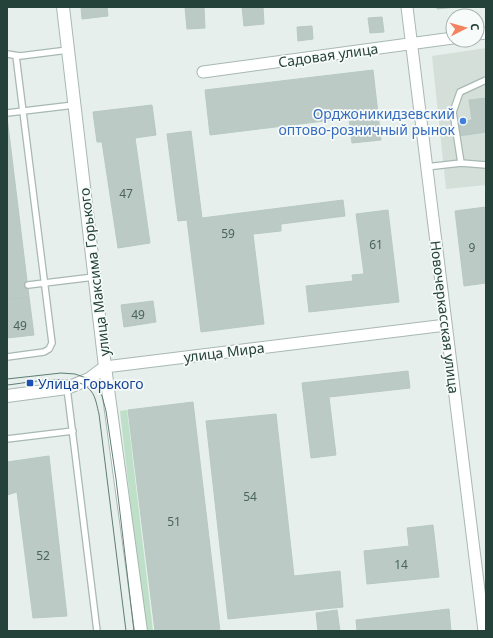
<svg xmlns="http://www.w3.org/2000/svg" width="493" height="638" viewBox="0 0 493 638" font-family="'Noto Sans',sans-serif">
	<rect width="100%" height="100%" fill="#e6efeb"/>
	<path fill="#d4dfda" d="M486,48v137l-40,4 -14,-133z"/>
	<path fill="#bfe0c8" d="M127,410l26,221h-8l-25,-220z"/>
	<path fill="#bbcac4" stroke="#b8c9c2" d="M81,7h26l1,9 -26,3z
		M185,7h19l1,21 -18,1z
		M242,7h21l1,17 -20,2z
		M437,7h20l-20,2z
		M382,17l2,15 -14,1 -2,-15z
		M312,26l1,13 -15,2 -1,-14z
		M373,70l8,70 -29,3 -3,-25 -139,17 -5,-45z
		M486,98v34l-27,4 -2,-14 15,-2 -3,-20z
		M152,105l4,30 -21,3 15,105 -32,5 -16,-106h-5l-4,-30z
		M7,117l22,180 -22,2z
		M191,131l11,87 141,-18 2,16 -64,8v7l-28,3 11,90 -63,8 -14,-112 -9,1 -11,-87z
		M486,207v76l-22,3 -9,-75z
		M388,210l11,92 -90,10 -3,-26 47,-5 -1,-6 12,-1 -8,-60z
		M29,297l5,38 -27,3v-39z
		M153,301l3,21 -32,5 -3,-22z
		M408,371l2,17 -81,9 7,58 -25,3 -9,-75z
		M193,402l27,229h-65l-27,-221z
		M276,414l18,162 46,-5 3,36 -115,12 -22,-198z
		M49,456l18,160 -34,2 -16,-126 -10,3v-33z
		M433,525l6,52 -72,7 -3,-33 45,-5 -2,-18z
		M449,609l2,22h-94l-1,-11z
		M337,610l3,21h-22l-2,-18z"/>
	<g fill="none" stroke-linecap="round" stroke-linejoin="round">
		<g stroke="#a8b8b2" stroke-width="8">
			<path id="service" d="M7,54l13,2 48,-6
				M7,113l67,-8
				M461,163l-8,-51 7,-20 26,-12
				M426,167l35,-4 25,2
				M28,285l66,-8
				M7,357l37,-5 5,-3 3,-6 -36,-287
				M67,388l30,243
				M7,439l66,-8"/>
		</g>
		<g stroke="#a8b8b2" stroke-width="13">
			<path id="minor" d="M407,7l77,624
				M477,34l9,-1
				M203,72l250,-34
				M105,367l341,-42"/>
		</g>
		<g stroke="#a8b8b2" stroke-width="14">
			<path id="tertiary" d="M63,7l42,360 36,264
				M7,396l60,-8 22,-9 16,-12"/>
		</g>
		<use href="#service" stroke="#fff" stroke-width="5.5"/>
		<use href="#minor" stroke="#fff" stroke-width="11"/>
		<use href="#tertiary" stroke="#fff" stroke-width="12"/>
		<path stroke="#5f7d75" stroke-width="1" d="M7,379l54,-6 14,1 14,5 13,17 4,15 10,68 18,152
			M7,385c22,-2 69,-14 84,6 5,6 6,16 8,23l27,217"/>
	</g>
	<circle fill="#3f7fe0" stroke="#f7fbf9" stroke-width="1.5" cx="463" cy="121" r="4"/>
	<rect fill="#1a4fb4" stroke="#f7fbf9" stroke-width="1.5" x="26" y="379" width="8" height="8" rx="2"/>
	<g text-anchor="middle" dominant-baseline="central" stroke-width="3.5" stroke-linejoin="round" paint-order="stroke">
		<g font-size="12" fill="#4a645c">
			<text x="126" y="193">47</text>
			<text x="228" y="233">59</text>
			<text x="376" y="244">61</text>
			<text x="472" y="247">9</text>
			<text x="138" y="314">49</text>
			<text x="20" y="325">49</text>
			<text x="250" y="496">54</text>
			<text x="174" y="521">51</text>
			<text x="43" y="555">52</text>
			<text x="401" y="564">14</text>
		</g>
		<g font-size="14" fill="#24423a" stroke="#f7fbf9">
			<text transform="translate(328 55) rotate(-8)">Садовая улица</text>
			<text transform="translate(94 272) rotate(-97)">улица Максима Горького</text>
			<text transform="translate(445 317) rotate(83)">Новочеркасская улица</text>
			<text transform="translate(224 352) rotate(-7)">улица Мира</text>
		</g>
		<g font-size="14" fill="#366cbe" stroke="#f7fbf9" text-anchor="end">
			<text x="455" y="113">Орджоникидзевский<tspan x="455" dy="16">оптово-розничный рынок</tspan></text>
		</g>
		<g font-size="14" fill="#164399" stroke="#f7fbf9" text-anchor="start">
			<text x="38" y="383">Улица Горького</text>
		</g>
	</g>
	<rect width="493" height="638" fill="none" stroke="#24423a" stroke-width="16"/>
	<g transform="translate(465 28) rotate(84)"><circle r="19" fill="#f7fbf9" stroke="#a3b1ad"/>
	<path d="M0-3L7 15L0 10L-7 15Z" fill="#f4845f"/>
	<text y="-6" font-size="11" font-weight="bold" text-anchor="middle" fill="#24423a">С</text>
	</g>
</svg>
